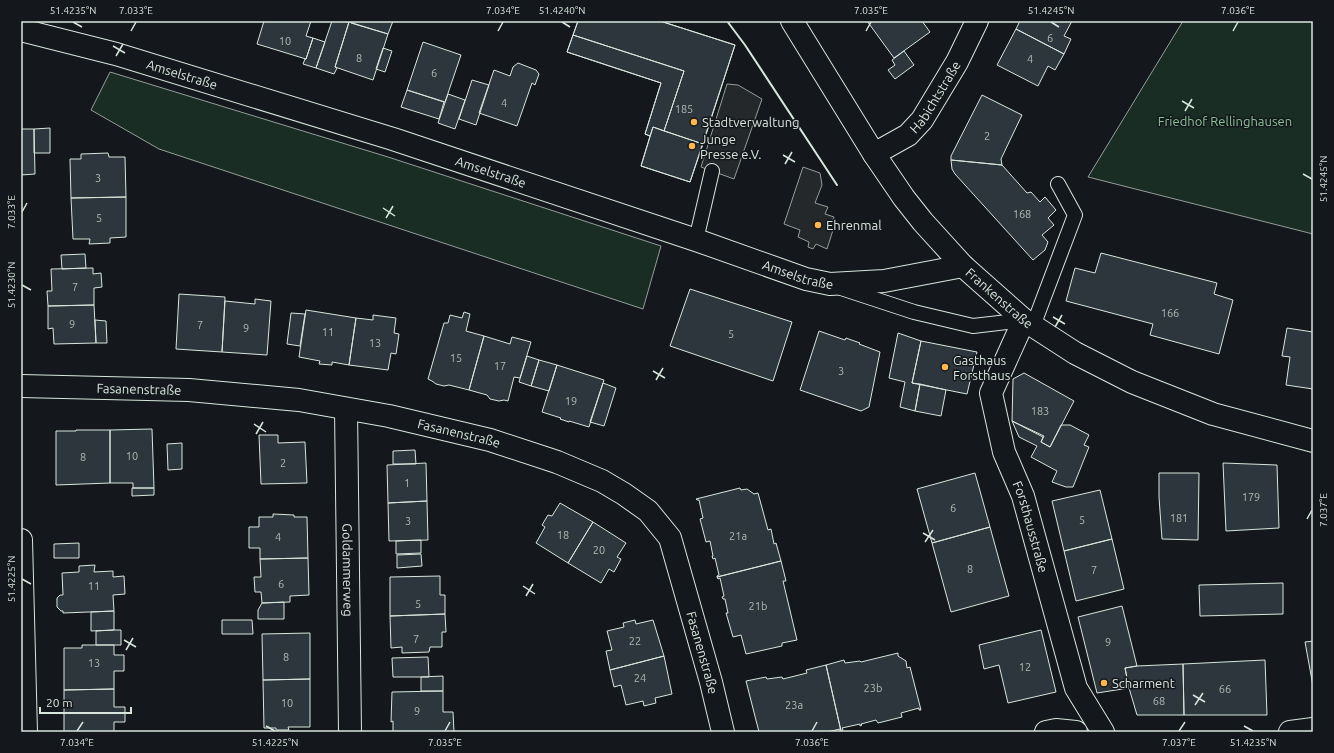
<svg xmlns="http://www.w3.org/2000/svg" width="1334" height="753" viewBox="0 0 1334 753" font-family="Ubuntu,sans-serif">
	<rect width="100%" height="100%" fill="#14181c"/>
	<path fill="#1a2d24" stroke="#939e99" d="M1183,21h130v213l-225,-57z
		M110,72l278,85 273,89 -18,63 -484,-160 -68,-39z"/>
	<path fill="#24282b" stroke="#939e99" d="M727,84l11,1 24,14 -28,80 -33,-12z
		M803,167l17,6 2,12 -7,18 13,4 -3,7 9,3 -5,12 4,1 -6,19 -11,-5 -3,5 -5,-2 1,-5 -11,-5 2,-7 -16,-6z"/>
	<path fill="#2c363c" stroke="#d8e6dc" d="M264,21h47l-5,15 7,2 -7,21 -49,-15z
		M332,21l17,1 -14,45 2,1 -3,6 -18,-6z
		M352,21h41l-5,13 -37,-11z
		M578,21h82l75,24 -45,137 -49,-16 9,-30 -5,-2 16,-51 -94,-31z
		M578,21h82l75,24 -32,99 -39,-13 20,-60 -111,-36z
		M867,21h55l8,11 -36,26z
		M1020,21h52l-8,15 7,3 -7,15 -48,-25z
		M349,22l39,12 -15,46 -38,-13z
		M1016,29l48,25 -9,16 -7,-4 -10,20 -41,-21z
		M573,35l111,36 -20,60 -11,-4 -3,9 -5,-2 16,-51 -94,-31z
		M313,38l12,4 -9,26 -13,-4 2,-5h1z
		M423,42l38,13 -16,47 -38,-12z
		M383,48l9,3 -7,21 -9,-3z
		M904,51l10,14 -19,14 -7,-9 7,-5 -3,-5z
		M518,63l18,7 3,4 -4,11 -3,-2 -15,43 -38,-13 15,-43 16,6 3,-9z
		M472,80l17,5 -13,40 -17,-6z
		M407,90l37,12 -5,17 -38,-12z
		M448,94l17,6 -10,29 -17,-6z
		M982,95l40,20 -21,44 1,6 -51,-5v-4z
		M653,127l50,17 -13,38 -49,-16z
		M50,128v25h-16v-24z
		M21,129h13l1,45 -14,1z
		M108,153l1,4h16l1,40 -55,1 -1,-39h11v-5z
		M951,160l51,5 25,28 4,-1 9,10 5,-5 11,13 -8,8 6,7 -12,10 6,7 -3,8 -12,10 -78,-86 -3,-5z
		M126,197v40l-16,1v5l-21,1 1,-5h-17l-2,-41z
		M1101,253l116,30 -3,11 19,6 -14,54 -69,-19 3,-11 -87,-23 9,-33 20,5z
		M85,254l1,14 -24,1 -1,-14z
		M93,268v6l8,-1 1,14 -8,1v17l-46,1 -1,-15h5l-1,-22z
		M690,289l102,33 -19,59 -103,-35z
		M179,294l46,3 -3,55 -46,-3z
		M255,299l16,2 -4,54 -45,-3 3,-51 30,3z
		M94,305l2,38 -42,1 -1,-16 -5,1v-23z
		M306,310l50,8 -7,47 -17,-3v3l-13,-1 1,-3 -21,-4z
		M464,312l6,2 -4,17 18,5 -15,54 -20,-5 -5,1 -8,-2 -4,-3 -4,-2 16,-56h4l2,-8 12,3z
		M291,313l14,1 -5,32 -13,-2z
		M373,315l23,3 -2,15 5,1 -3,20 -5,-1 -3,17 -39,-5 7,-47 17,2z
		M95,320l11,1 1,22h-11z
		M1287,328l26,4v57l-27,-4 4,-28 -8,-1z
		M819,331l26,9 1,-2 14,5 -1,1 21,8 -11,55 -8,4 -61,-21z
		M898,333l23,8 -9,42 8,1 -5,27 -15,-4 5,-25 -16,-4z
		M484,336l26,8 2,-7 19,5 -11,36 -6,-1 -6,24 -4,-1 -5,1 -9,-2 -3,-4 -18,-5z
		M921,341l56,11 -10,42 -55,-11z
		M527,356l12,4 -8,26 -12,-4z
		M539,360l18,5 -8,26 -18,-5z
		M557,365l47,15 -15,47 -20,-6v1l-9,-3 1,-1 -19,-6z
		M1024,373l50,28 -24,46 -9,-5 3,-6 -32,-15 1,-42z
		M603,383l13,5 -12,38 -14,-4z
		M920,384l26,6 -5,26 -26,-5z
		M1012,421l31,16 -2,5 9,5 11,-22h9l19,10 -5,10 5,2 -16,40h-7l-14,-5 5,-11 -26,-14 6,-11 -18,-9z
		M152,429l2,59h-21v-5h-23v-53z
		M76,430h34v53l-54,2v-54h20z
		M259,435h19v8l27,-1 2,41 -46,1z
		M182,443v26l-14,1 -1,-26z
		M415,450l1,14h-23v-13z
		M426,463l1,38 -39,2 -1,-38z
		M1223,463l54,2 2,63 -53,3z
		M975,473l15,54 -58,16 -15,-54z
		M1159,473h40l-1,67 -36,-1 -3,-42z
		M132,488h22v7l-22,1z
		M740,488l1,2 6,-1 7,5 4,-1 10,37 3,-1 3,15 2,-1 5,18 -64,16v-1l2,-1 -4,-17 -2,1 -1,-3h1l-3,-15 -4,1 -6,-23 3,-1 -4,-18h-2l-1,-1z
		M1100,490l12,49 -48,12 -12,-50z
		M427,501l1,39 -39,1 -1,-38z
		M560,503l33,19 -25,41 -32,-20 9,-16 -3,-2 6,-10 4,1z
		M273,514l21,1v2h13l1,41 -48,1v-11h-11v-21h10v-10h14z
		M593,522l33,21 -9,14 4,2 -7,13 -5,-3 -8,14 -33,-20z
		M990,527l19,69 -58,16 -19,-69z
		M1112,539l12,50 -48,12 -12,-50z
		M421,540v13l-25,1v-13z
		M79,543v15h-25v-14z
		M421,554l1,12 -25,2v-13z
		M308,558l1,37 -19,1v6l-28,1 -1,-11h-6l-1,-15h7l-1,-18z
		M781,561l5,20h-3l14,59 -15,3v3l-36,8 -5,-19 -8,2 -7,-24h2l-3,-14h-2l-1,-2 2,-1 -4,-18 -2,1 -1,-2z
		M95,565l-1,7 19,-1v6l11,-1 1,18 -12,1 1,16 -51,2v-2h-2l-4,-4v-9l3,-3h3l-1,-22 17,-1v-6z
		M440,576v19h5v19l-55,2v-39z
		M1283,583v31l-83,2 -1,-31z
		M284,602v17h-26v-9l4,-7z
		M1122,606l15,60 -12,2 4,20 -32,5 -19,-76z
		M114,611v19l-23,1v-19z
		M445,614l1,18h-4v15h-12l-1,5 -27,1v-6l-11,1 -1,-32z
		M222,620h30l1,14h-31z
		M635,620l1,4 17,-4 11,36 -54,14 -4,-19 6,-1 -5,-19 17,-4 -1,-4z
		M114,630h7v15h-25v-14z
		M1041,630l15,62 -48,11 -9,-38 -15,4 -5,-24z
		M310,633v46l-47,1 -1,-46z
		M1313,641v45l-8,-44z
		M82,645h32v10h10v16h-10v18l-50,1v-42h18z
		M898,653v3l8,5 1,7 3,-1 11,43h-2v-2l-18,5 1,4 -24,6 -2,-3 -15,4 1,1 -2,1v-2l-18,4 1,2 -2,1 -15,-66 18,-5 1,3 15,-2 1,1z
		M664,656l8,38 -17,4 1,5 -12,3 -1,-5 -17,4 -5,-20 -7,2 -4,-17z
		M428,657l1,20h-36l-1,-19z
		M1265,660l2,55h-83l-1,-51z
		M1183,664l1,51h-47l-8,-27 -4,-20 12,-2z
		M826,665l15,66h-1v-2l-13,3h-68l-13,-51 20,-4 1,2 15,-2 1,2 24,-6 -1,-3z
		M443,676v15h-22v-14z
		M310,679v48h-22l1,3h-13v-2h-12l-1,-48z
		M114,689v18h11v15h-11v10h-50v-42z
		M443,691v21h10l1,20h-61v-11l-2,1 1,-30z"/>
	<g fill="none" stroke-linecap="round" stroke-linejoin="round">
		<g stroke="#d8e6dc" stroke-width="16">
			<path id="service" d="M696,240l16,-69
				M841,288l73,24 59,14 51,-6
				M1033,326l42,-111 -17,-31"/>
		</g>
		<g stroke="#d8e6dc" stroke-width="24">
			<g id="minor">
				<path id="s1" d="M21,30l95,24 277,85 303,101 110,39 24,5 54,-3 79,-15"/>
				<path id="s2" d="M874,154l34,-19 14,-15 35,-58 20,-41"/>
				<path id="s3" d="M1024,320l-33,73 13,59 19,44 53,192 27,44"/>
				<path id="s4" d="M21,386l168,4 110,10 90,16 101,24 67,22 45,19 22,13 24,17 22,27 41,144 12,50"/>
				<path id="s5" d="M346,409l4,323"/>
				<path d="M21,540l5,192"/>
				<path d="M1046,732l10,-2 20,2"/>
				<path d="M1290,732l23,-3"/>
			</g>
		</g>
		<g stroke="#d8e6dc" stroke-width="24">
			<g id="secondary">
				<path id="s6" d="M792,21l82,133 30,44 19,24 40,44 61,54 51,33 57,29 81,32 100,27"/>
			</g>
		</g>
		<use href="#service" stroke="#14181c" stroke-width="14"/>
		<use href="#minor" stroke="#14181c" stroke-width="22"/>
		<use href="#secondary" stroke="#14181c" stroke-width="22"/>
		<path stroke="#d8e6dc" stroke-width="2" d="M727,21l18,24 92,140"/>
	</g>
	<path fill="none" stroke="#d8e6dc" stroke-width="1.5" d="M73,22l9,5M562,22l8,5M1051,22l8,5M131,31l5,-9M498,31l5,-9M866,31l5,-9M1233,31l5,-9M113,46l12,7M116,56l7,-12M1182,101l12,7M1185,111l7,-12M783,155l12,7M785,164l7,-12M1303,174l9,5M383,208l12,8M22,212l5,-9M386,218l7,-12M22,285l9,5M1053,317l12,7M1055,327l7,-12M653,371l12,7M656,380l7,-12M254,424l12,8M256,434l7,-12M1307,519l5,-9M923,533l12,7M925,542l8,-12M22,579l9,5M523,586l12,8M526,596l7,-12M124,640l12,7M126,650l7,-12M1193,695l12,7M1195,705l8,-12M266,726l9,5M1244,726l9,5M77,731l6,-9M445,731l5,-9M812,731l5,-9M1179,731l6,-9"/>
	<g fill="#ffb74d" stroke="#14181c" stroke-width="1.5">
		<circle cx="694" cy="122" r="4"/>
		<circle cx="692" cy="146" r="4"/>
		<circle cx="818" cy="225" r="4"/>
		<circle cx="945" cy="367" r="4"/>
		<circle cx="1104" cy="683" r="4"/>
	</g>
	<g text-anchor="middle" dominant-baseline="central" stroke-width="3" stroke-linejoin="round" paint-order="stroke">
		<g font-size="11" fill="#adbab4">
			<text x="1050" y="38">6</text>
			<text x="285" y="41">10</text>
			<text x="359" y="58">8</text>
			<text x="1030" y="59">4</text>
			<text x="434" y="73">6</text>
			<text x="504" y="103">4</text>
			<text x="684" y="109">185</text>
			<text x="987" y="136">2</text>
			<text x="98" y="178">3</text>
			<text x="1022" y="214">168</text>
			<text x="99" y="218">5</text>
			<text x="75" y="287">7</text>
			<text x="1170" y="313">166</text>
			<text x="72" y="324">9</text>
			<text x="200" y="325">7</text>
			<text x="246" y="328">9</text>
			<text x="328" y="332">11</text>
			<text x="731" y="334">5</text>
			<text x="375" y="343">13</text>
			<text x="456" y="358">15</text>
			<text x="500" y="366">17</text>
			<text x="841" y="371">3</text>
			<text x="571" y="401">19</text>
			<text x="1040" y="411">183</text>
			<text x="132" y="456">10</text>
			<text x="83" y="457">8</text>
			<text x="283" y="463">2</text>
			<text x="407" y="483">1</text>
			<text x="1251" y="497">179</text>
			<text x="953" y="508">6</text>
			<text x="1179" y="518">181</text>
			<text x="1082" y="520">5</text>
			<text x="408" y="521">3</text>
			<text x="563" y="535">18</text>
			<text x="738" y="536">21a</text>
			<text x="278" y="537">4</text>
			<text x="599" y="550">20</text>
			<text x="970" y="569">8</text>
			<text x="1094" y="570">7</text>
			<text x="281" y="584">6</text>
			<text x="94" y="586">11</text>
			<text x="418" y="604">5</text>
			<text x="758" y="606">21b</text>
			<text x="416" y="639">7</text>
			<text x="635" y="641">22</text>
			<text x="1108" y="642">9</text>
			<text x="286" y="657">8</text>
			<text x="94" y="663">13</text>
			<text x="1025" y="667">12</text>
			<text x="640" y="678">24</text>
			<text x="873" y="688">23b</text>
			<text x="1225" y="689">66</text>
			<text x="1159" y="701">68</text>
			<text x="287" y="703">10</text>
			<text x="794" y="705">23a</text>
			<text x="417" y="711">9</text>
		</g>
		<g font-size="13" fill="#d8e6dc" stroke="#14181c">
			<text stroke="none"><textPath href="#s1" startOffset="167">Amselstraße</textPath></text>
			<text stroke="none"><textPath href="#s2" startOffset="86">Habichtstraße</textPath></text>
			<text stroke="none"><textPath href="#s1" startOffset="491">Amselstraße</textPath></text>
			<text stroke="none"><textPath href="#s1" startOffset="815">Amselstraße</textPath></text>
			<text stroke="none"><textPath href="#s6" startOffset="348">Frankenstraße</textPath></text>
			<text stroke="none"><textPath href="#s4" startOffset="118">Fasanenstraße</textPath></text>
			<text stroke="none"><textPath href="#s4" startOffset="442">Fasanenstraße</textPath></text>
			<text stroke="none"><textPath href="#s3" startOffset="220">Forsthausstraße</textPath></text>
			<text stroke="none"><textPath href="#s5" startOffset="161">Goldammerweg</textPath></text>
			<text stroke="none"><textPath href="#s4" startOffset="802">Fasanenstraße</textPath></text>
		</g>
		<g font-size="13" fill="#8ac095" stroke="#14181c">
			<text x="1225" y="121">Friedhof Rellinghausen</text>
		</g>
		<g font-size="13" fill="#d8e6dc" stroke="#14181c" text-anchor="start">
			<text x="702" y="122">Stadtverwaltung</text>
			<text x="700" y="139">Junge<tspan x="700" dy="15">Presse e.V.</tspan></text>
			<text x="826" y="225">Ehrenmal</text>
			<text x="953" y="360">Gasthaus<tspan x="953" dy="15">Forsthaus</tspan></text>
			<text x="1112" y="683">Scharment</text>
		</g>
	</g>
	<rect width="1334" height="753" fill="none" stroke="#14181c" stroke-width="44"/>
	<path d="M40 707v6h91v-6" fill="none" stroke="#d8e6dc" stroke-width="2"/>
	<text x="46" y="707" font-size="12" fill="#d8e6dc" stroke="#14181c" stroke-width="3" paint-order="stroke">20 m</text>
	<rect x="22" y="22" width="1290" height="709" fill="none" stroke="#d8e6dc" stroke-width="1.5"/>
	<g font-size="10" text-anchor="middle" fill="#d8e6dc">
		<text x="73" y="14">51.4235°N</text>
		<text x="136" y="14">7.033°E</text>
		<text x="503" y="14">7.034°E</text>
		<text x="562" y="14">51.4240°N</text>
		<text x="871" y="14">7.035°E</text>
		<text x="1051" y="14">51.4245°N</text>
		<text x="1238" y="14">7.036°E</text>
		<text transform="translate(1323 179) rotate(-90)" y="4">51.4245°N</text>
		<text transform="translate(11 212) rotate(-90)" y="4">7.033°E</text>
		<text transform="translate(11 285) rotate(-90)" y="4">51.4230°N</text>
		<text transform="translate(1323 510) rotate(-90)" y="4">7.037°E</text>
		<text transform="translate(11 579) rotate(-90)" y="4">51.4225°N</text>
		<text x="77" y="746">7.034°E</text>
		<text x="275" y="746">51.4225°N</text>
		<text x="445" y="746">7.035°E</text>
		<text x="812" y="746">7.036°E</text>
		<text x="1179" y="746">7.037°E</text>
		<text x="1253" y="746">51.4235°N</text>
	</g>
</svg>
